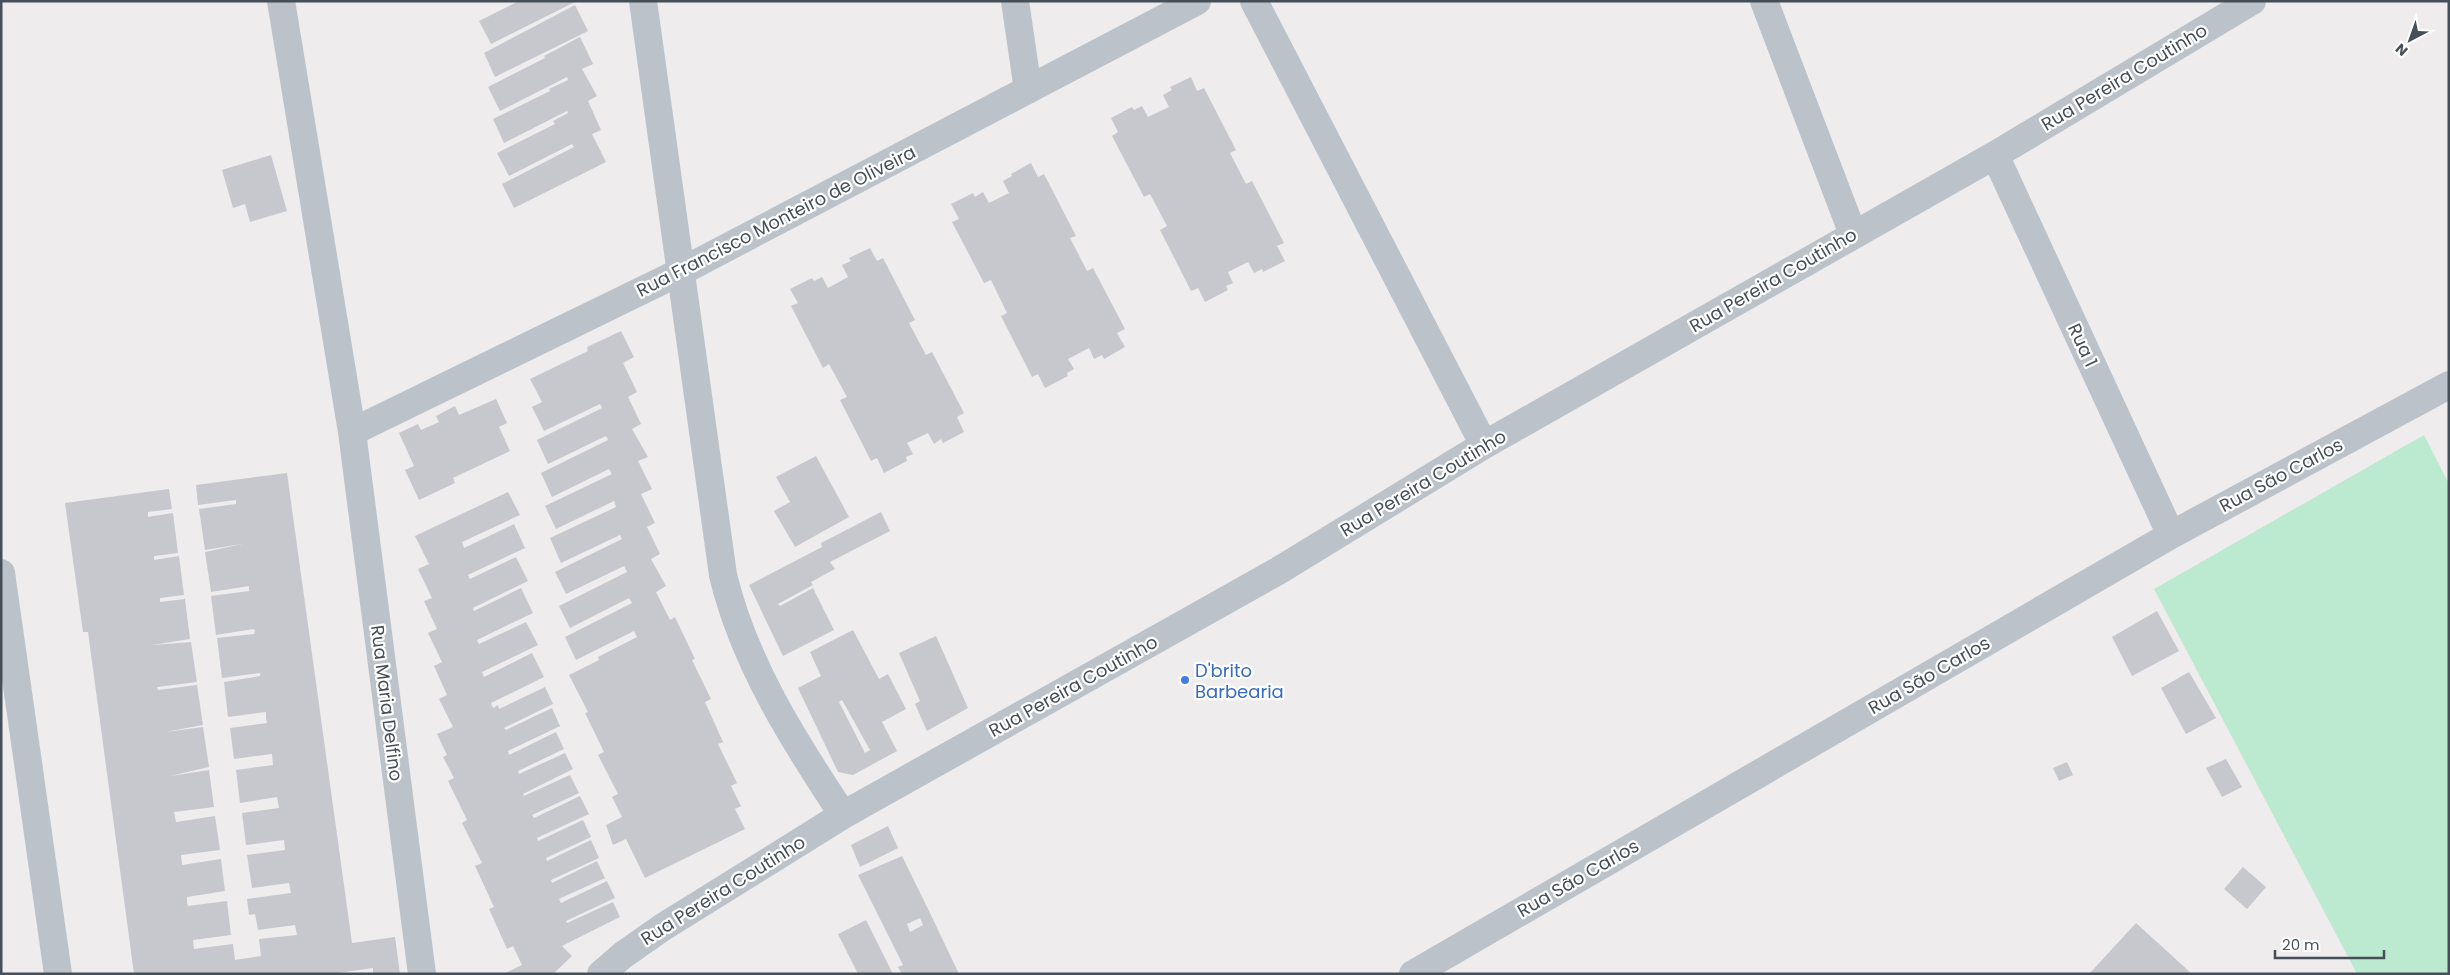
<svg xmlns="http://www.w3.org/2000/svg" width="2450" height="975" viewBox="0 0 2450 975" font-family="Poppins,sans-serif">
	<rect width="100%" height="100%" fill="#eeecec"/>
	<path fill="#bcead1" d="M2424,435l25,49v487l-5,3h-87l-203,-385z"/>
	<path fill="#c7c7ce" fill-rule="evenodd" d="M519,1h58l-86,43 -12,-23z
		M575,5l13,26 -93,46 -11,-24z
		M580,37l13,27 -11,5 15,27 -9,5 13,29 -9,4 14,28 -92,46 -12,-24 72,-37 -2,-3 -63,32 -12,-23 58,-29 -2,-3 15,-8 -1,-2 -63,32 -11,-24 57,-28 -1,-2 19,-9 -1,-3 -67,34 -12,-24 57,-29 -1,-2z
		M1191,77l6,14 7,-3 32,62 -6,3 16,31 6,-3 32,62 -7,3 8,15 -22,11 -1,-3 -8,4 -6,-11 -20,10 5,11 -7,3 2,4 -23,12 -7,-14 -7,3 -31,-61 7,-4 -17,-32 -6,3 -32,-61 6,-4 -7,-14 21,-11 2,3 8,-4 6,11 21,-10 -6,-12 9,-5 -2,-3z
		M271,155l16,56 -37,11 -5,-18 -12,4 -11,-38z
		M1031,163l7,14 6,-3 32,62 -6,2 17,33 6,-3 32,61 -8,4 8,14 -21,12 -2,-4 -8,4 -5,-11 -21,11 6,10 -7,4 1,3 -23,12 -7,-14 -6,3 -31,-61 6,-3 -16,-33 -7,3 -32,-61 7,-3 -8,-15 22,-11 2,4 8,-5 6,11 20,-10 -6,-12 9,-5 -1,-2z
		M870,248l7,13 6,-3 32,62 -6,3 17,32 6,-3 32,61 -7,4 7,15 -21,11 -2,-4 -7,5 -6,-11 -21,10 6,11 -7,3 1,4 -23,12 -7,-15 -6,3 -31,-61 7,-3 -18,-33 -6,4 -32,-62 7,-3 -8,-14 22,-11 2,3 8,-4 6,11 20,-11 -6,-12 9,-4 -2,-3z
		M621,331l13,26 -11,6 14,29 -9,5 13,27 -9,5 16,28 -10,4 14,28 -11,5 14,29 -8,4 13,27 -9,5 15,27 -10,6 14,28 5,-3 20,42 -3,1 19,39 -6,3 18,40 -5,2 19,39 -6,3 10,20 -6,3 10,20 -100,49 -19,-39 -13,6 -7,-20 16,-8 -10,-20 6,-3 -20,-39 6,-3 -19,-39 3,-1 -19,-37 30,-15 -1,-3 39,-20 -3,-6 -58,29 -11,-23 67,-34 -3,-5 -59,30 -11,-22 68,-34 -3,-6 -58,28 -11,-22 67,-33 -2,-4 -59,28 -11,-25 66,-31 -2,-6 -58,28 -11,-23 67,-32 -3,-5 -57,28 -11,-24 67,-33 -2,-4 -58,28 -11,-24 65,-32 -2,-4 -56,27 -12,-24 10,-5 -12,-23 58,-28 -1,-4z
		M496,399l11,24 -8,4 11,24 -57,27 2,5 -36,17 -14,-30 9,-4 -15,-33 19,-9 3,6 18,-8 -3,-6 19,-10 4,9z
		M816,456l33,61 -54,30 -21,-36 16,-9 -14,-25z
		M287,473l65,470 43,-6 5,37h-27v-6l-42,6h-197l-46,-342h-5l-18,-129 104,-14 3,20 -24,3v5l25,-4 5,40 -24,3v4l25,-4 5,39 -24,3v4l25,-3 5,40 -38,6 39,-3 6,40 -40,5 1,3 39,-5 6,40 -38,7 38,-5 6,40 -39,9 39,-6 5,37 -40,5 2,10 39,-6 5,34 -39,5 1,10 39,-6 4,32 -38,6v5l1,4 39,-5 4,34 -38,5 1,9 39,-5 2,16 26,-4 -2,-17 38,-4 -2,-10 -37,5 -3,-16 -6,1 -2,-16 44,-6 -2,-10 -37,5 -5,-33 38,-5 -1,-10 -38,5 -4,-32 37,-5 -2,-11 -37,6 -4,-33 37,-5 -1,-11 -38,5 -4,-31 37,-5 -1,-5v-6l-38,5 -4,-35 36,-6v-3l-38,5 -5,-40 37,-4 1,-3 -1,-2 -38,6 -5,-39 38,-5v-5l-38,6 -6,-40 37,-8 -37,6 -6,-41 37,-5v-4l-38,5 -2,-20z
		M508,492l12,23 -58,27 2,6 50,-24 11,24 -57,27 2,4 46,-22 12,24 -55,27 1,3 47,-23 12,25 -56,27 2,4 47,-22 12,23 -56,27 2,5 48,-24 12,24 -53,26 2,5 5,-3 1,4 46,-22 8,17 -49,24 2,2 46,-22 8,18 -52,25 1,4 47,-23 8,17 -46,22 1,3 46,-21 8,16 -50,25 1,2 46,-21 9,18 -47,22 2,3 46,-22 9,18 -52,24 1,3 45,-21 8,17 -45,21 1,3 44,-21 8,18 -48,22 1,3 45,-22 8,17 -46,21 2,4 46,-22 8,17 -49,23 1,2 46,-21 7,15 -58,29 10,10 -19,18h-50l19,-9 -9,-19 -6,3 -18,-40 5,-2 -19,-41 7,-3 -20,-40 5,-3 -19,-39 6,-3 -11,-21 4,-2 -10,-21 16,-7 -14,-28 8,-4 -13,-29 8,-4 -14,-29 9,-4 -13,-28 8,-3 -14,-29 11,-5 -14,-28z
		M881,512l9,19 -60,31 5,7 -24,13 2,3 -35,19 2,2 33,-18 21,42 -51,26 -34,-71 73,-38 -1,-4z
		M2157,611l22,40 -47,25 -20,-39z
		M853,630l26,49 9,-5 18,35 -24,13 15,29 -44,24 -15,-3 -40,-84 23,-12 -11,-24zM842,700l28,50 -5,3 -26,-51z
		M936,636l32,72 -41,23 -12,-27 5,-3 -21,-48z
		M2189,672l27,46 -30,16 -25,-46z
		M2226,759l16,28 -20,10 -16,-29z
		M2067,762l6,13 -14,6 -6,-13z
		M888,826l10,22 -38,19 -9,-22z
		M902,856l28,57 29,61h-57l-4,-7 5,-2 -45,-90zM920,918l3,7 -13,7 -3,-8z
		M2243,867l23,20 -19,22 -23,-20z
		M866,920l27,54h-35l-20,-40z
		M2136,923l56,51h-103z"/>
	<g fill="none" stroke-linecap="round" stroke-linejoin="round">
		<path stroke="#bbc2ca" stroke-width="28" d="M281,1l71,431 70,542
			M643,1l80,574c21,88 71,166 120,240
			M1015,1l13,89
			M1254,1l230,444
			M1764,1l89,233
			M1995,155l176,380
			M352,432l330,-161 515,-270
			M1,573l57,401
			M601,974l22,-19 40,-28 180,-112 435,-244 206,-126 511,-290 257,-154
			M1413,974l758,-439 278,-150"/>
	</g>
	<circle fill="#3f7fe0" stroke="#fff" stroke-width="2" cx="1185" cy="680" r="5"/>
	<g text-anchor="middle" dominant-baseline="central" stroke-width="4.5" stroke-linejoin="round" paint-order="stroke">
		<g font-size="18" fill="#464e57" stroke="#fff">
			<text transform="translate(2124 77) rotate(-31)">Rua Pereira Coutinho</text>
			<text transform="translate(776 221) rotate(-27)">Rua Francisco Monteiro de Oliveira</text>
			<text transform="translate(1773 280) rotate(-30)">Rua Pereira Coutinho</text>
			<text transform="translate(2083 345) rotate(65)">Rua 1</text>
			<text transform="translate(2281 475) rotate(-28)">Rua São Carlos</text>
			<text transform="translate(1423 483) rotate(-31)">Rua Pereira Coutinho</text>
			<text transform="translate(1929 675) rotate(-30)">Rua São Carlos</text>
			<text transform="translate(1073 686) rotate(-29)">Rua Pereira Coutinho</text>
			<text transform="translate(387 703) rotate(83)">Rua Maria Delfino</text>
			<text transform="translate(1578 878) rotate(-30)">Rua São Carlos</text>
			<text transform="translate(723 890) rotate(-32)">Rua Pereira Coutinho</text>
		</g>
		<g font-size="18" fill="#366cbe" stroke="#fff" text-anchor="start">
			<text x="1195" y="670">D'brito<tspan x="1195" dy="21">Barbearia</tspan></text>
		</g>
	</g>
	<rect width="2450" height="975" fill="none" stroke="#464e57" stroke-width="5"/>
	<g transform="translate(2410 40) rotate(221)" stroke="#ffffff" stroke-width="4" paint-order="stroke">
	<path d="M0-4L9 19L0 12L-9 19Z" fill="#464e57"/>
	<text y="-8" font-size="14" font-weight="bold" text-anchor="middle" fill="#464e57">N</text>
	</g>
	<path d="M2275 950v8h109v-8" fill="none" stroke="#464e57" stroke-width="2.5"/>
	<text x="2282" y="950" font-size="15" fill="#464e57" stroke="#ffffff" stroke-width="4" paint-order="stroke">20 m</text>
</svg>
